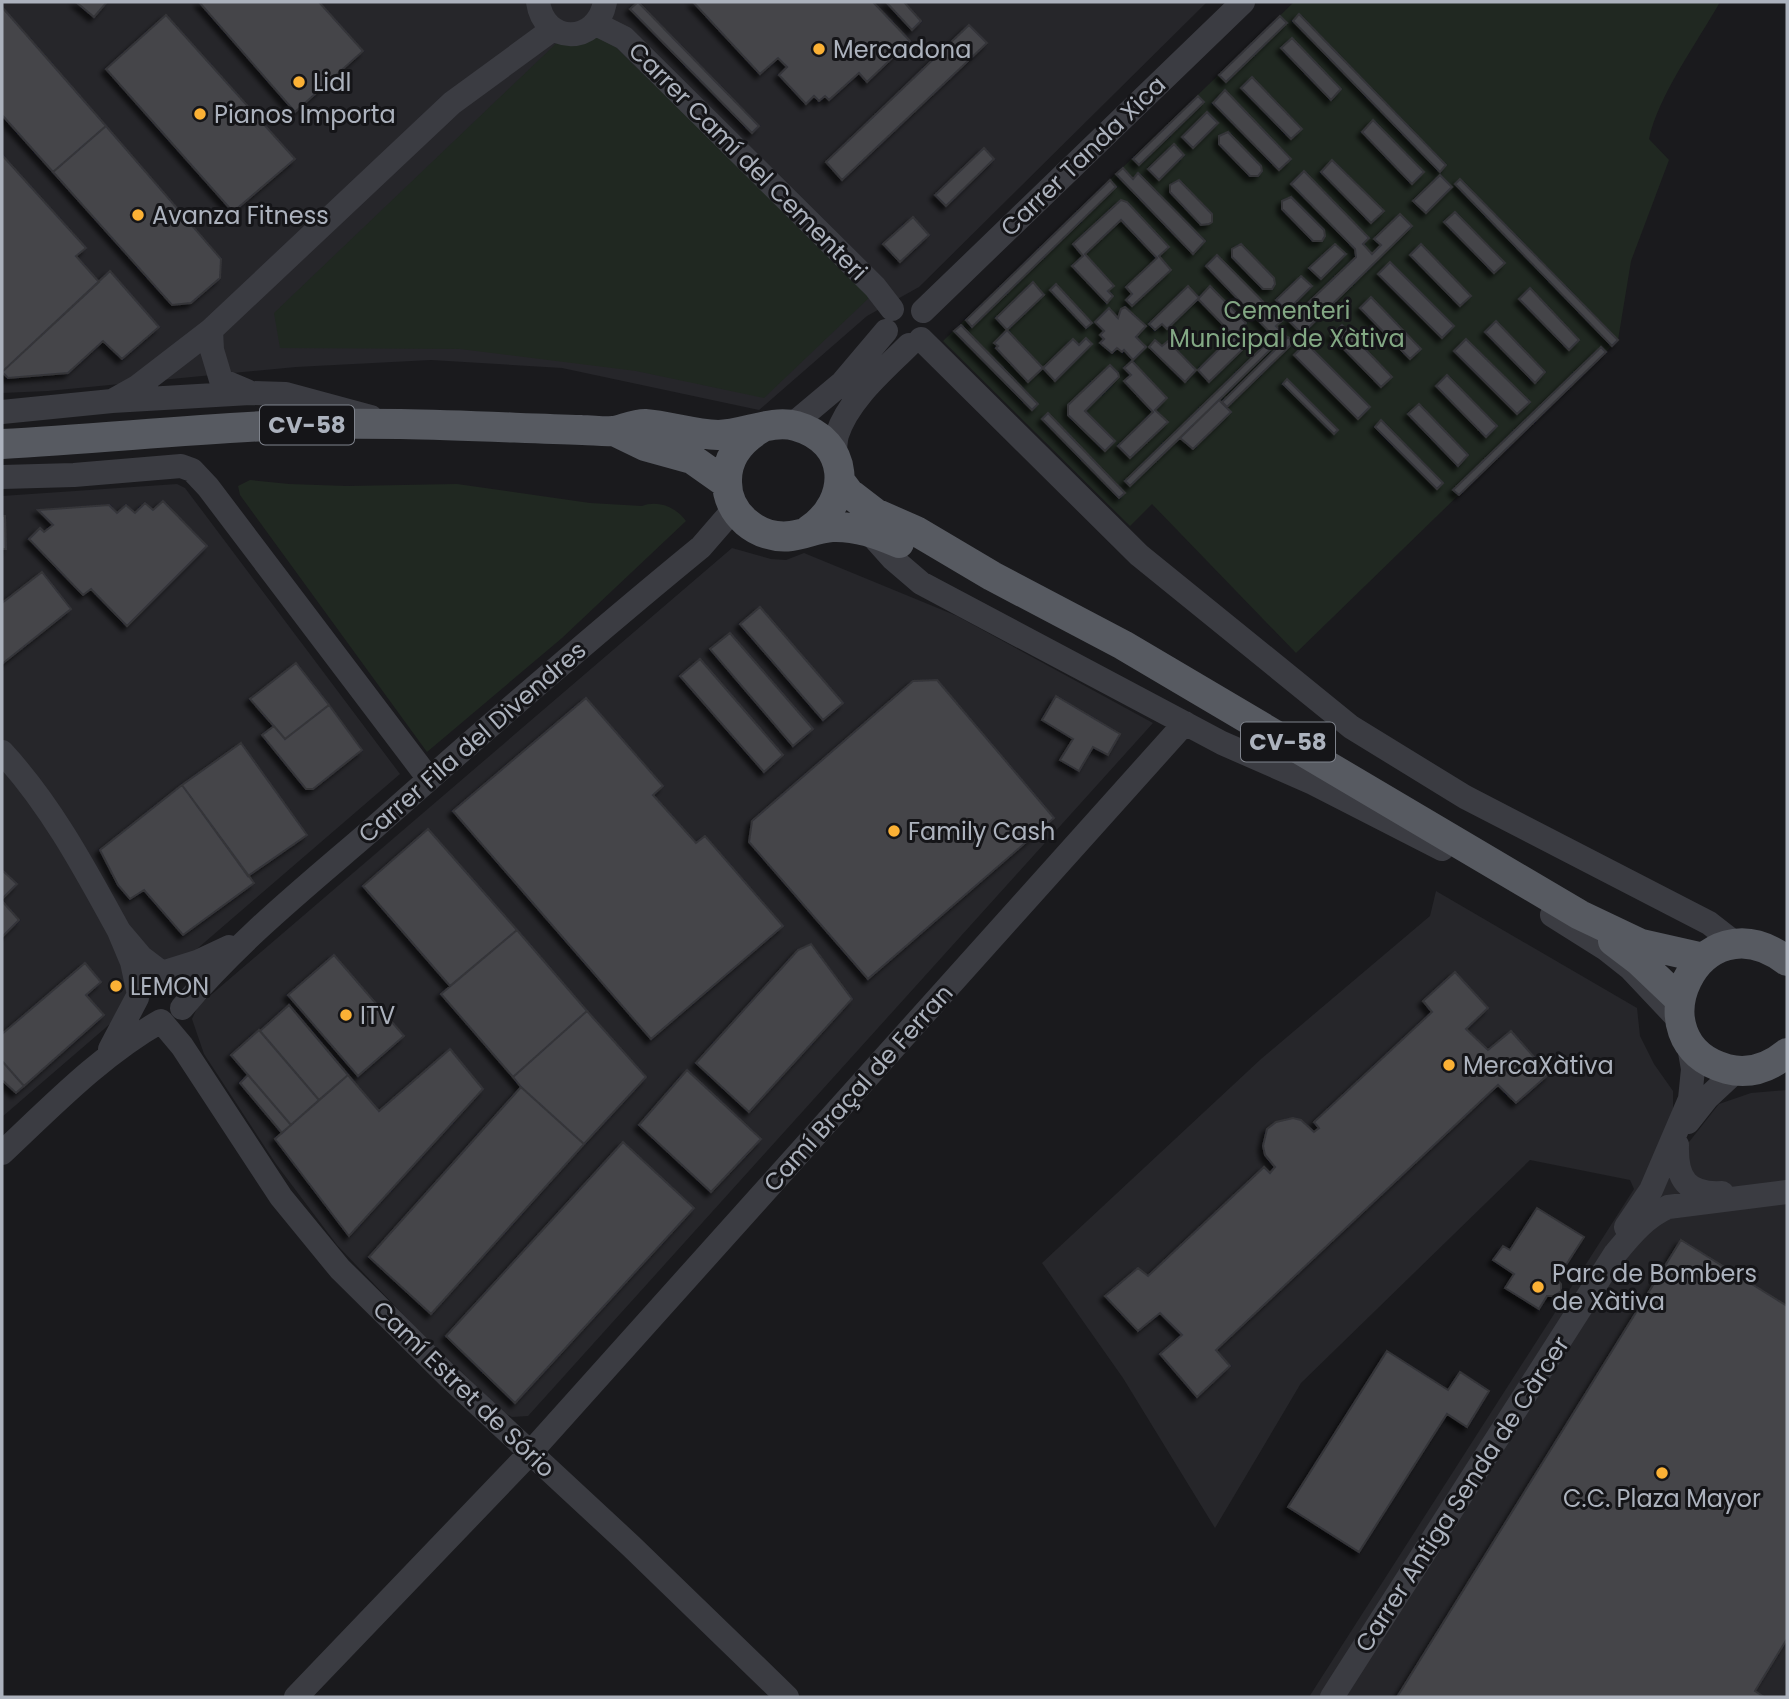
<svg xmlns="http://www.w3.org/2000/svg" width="1789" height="1699" viewBox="0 0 1789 1699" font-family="Poppins,sans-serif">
	<defs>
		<filter id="shadow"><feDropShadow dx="-4.5" dy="4.5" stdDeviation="2" flood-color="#0009"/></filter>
	</defs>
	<rect width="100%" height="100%" fill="#1a1a1d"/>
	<path fill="#26262a" d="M2,2h1205l-288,285 -52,29 -108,94 -197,-42 -131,-8 -135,7 -248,24 -46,2z
		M177,484l8,4 215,286 -398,343v-621z
		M732,548l39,11 15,1 18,-7 153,63 196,107 -625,693 -16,1 -9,-5 -90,-87 -76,-80 -61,-81 -72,-110 -12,-35 6,-13z
		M1436,891l201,117 3,28 14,28 19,27v18l-7,19 23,14 30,-38 32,-11 36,-3v607h-478l325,-508 -4,-9 -100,-20 -229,223 -86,145 -92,-150 -81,-115 219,-204 169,-143z"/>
	<path fill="#202821" d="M1294,2h426c-22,39 -62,94 -71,137l20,21 -38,101 -13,79 -322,313 -144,-149 -22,22 -187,-185z
		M600,32l272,263 -108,103 -128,-27 -176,-22 -180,-1 -6,-35 290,-277z
		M250,480l39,4 58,2 110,-2 133,19 52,3c16,-6 34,1 44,15l-124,117 -135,114 -187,-257 -2,-9z"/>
	<path fill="#44454a" stroke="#343439" stroke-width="2" filter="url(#shadow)" d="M76,2h31l-13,15z
		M199,2h120l44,49 -68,61z
		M638,2l121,124 -7,7 -122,-124z
		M693,2h180l37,39 -43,41 -8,-9 -30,27 -4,-4 -6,5 -5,-5 -8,8 -27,-29 8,-8 -9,-9 -18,16z
		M886,2h18l17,19 -9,9z
		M2,7l104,119 -53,46 -51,-57z
		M1299,14l147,151 -6,7 -147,-151z
		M166,15l129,144 -62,53 -127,-143z
		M1280,16l7,7 -61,59 -7,-7z
		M969,25l18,18 -145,137 -16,-18z
		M1292,38l49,51 -10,11 -50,-52z
		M1252,77l50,52 -11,10 -50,-51z
		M1225,90l66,69 -12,11 -66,-67z
		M1198,96l6,6 -65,63 -6,-6z
		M1207,112l11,11 -25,25 -11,-11z
		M1373,120l51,52 -12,12 -50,-52z
		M106,126l115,133 -1,19 -29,25 -19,2 -119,-133z
		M1228,132l33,34 1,5 -4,5h-8l-31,-32v-8z
		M1174,144l10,11 -25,25 -11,-11z
		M984,148l10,11 -48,47 -11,-11z
		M2,155l84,93 -10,8 23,26 -97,90z
		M1332,160l52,51 -13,12 -50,-51z
		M1123,168l10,11 5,-6 67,68 -12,13 -77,-80z
		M1304,171l65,67 -6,6 9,10 9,-9 -7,-6 26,-25 12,12 -110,108 -13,-13 67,-64 -1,-8 -64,-65z
		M1440,175l12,12 -26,26 -13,-12z
		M1460,179l158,161 -6,6 -157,-162z
		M1110,180l6,7 -144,140 -6,-7z
		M1179,180l33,34v8l-3,2 -8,1 -31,-33v-7z
		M1291,197l33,33 1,6 -3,5h-9l-31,-32v-8z
		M1121,200l6,2 42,45 -10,9 12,14 -39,36 -6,-6 6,-6 -6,-7 31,-29 -36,-38 -36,34 29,32 -6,5 5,5 -6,7 -35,-37 11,-10 -10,-12z
		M1455,212l50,51 -11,10 -50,-51z
		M913,217l16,18 -29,27 -17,-18z
		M1241,244l33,34 1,6 -3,5h-9l-31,-32v-8z
		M1335,244l11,10 -25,25 -12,-11z
		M1421,244l50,52 -11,10 -50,-51z
		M1217,255l65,66 -6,5 10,10 -7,6 -73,-76z
		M1390,262l64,64 -12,12 -64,-64z
		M110,271l49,56 -37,32 -19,-18 -35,32 -60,5 -6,-6z
		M1301,276l11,10 -25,25 -11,-11z
		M1033,282l11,13 -37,35 -11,-12z
		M1056,284l36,39 -6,5 -36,-38z
		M1188,286l11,12 11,-12 36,37 -11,12 11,11 -37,36 -11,-12 35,-35 -35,-36 -31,30 -5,-5 -7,6 -6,-6z
		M1530,288l49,52 -10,10 -50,-51z
		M1371,297l50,52 -11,10 -50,-51z
		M1125,307l21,19 -10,11 10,10 -13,13 -9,-10 -2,2 -5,-4 -5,5 -12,-10 4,-4 -4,-4 4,-4 -9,-9 14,-14 9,10 3,-9z
		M1496,321l49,51 -10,11 -50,-51z
		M961,325l77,79 -6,6 -78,-79z
		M1342,325l50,52 -11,10 -50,-51z
		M1007,330l36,38 -15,14 -32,-34 2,-2 -4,-3z
		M1288,337l6,5 -67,65 -5,-5z
		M1086,338l6,6 -37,37 -12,-13 30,-29 6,6z
		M1466,339l64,63 -13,12 -63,-63z
		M1155,340l7,6 6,-5 28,29 -11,12 -36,-35z
		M1268,342l5,5 -54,53 -89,86 -5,-5z
		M1306,343l64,64 -12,12 -64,-64z
		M1601,347l5,5 -147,143 -6,-5z
		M1132,361l35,37 -12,12 13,12 -38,36 -12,-12 35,-34 -29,-31 7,-6 -7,-7z
		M1110,365l8,8 1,4 -34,34 30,30 -10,10 -37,-36v-10z
		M1447,375l50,51 -11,11 -50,-51z
		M1287,379l51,51 -4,4 -51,-50z
		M1219,400l12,12 -38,37 -13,-11z
		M1419,404l49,51 -10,11 -50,-52z
		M1048,413l77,80 -6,5 -77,-79z
		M1381,420l62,63 -6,6 -62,-62z
		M163,501l44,45 -80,80 -36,-37 -8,6 -54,-56 11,-11 4,4 9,-7 -15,-15 71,-5 8,8 9,-8 9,8 10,-10 8,7z
		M2,516h3l1,33h-4z
		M42,572l29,37 -69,55v-61z
		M760,607l83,96 -20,17 -83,-96z
		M730,633l83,96 -20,17 -83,-97z
		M700,659l83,96 -19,17 -84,-96z
		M296,663l33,42 -44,34 -35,-40z
		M937,680l117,138 -186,161 -119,-137 3,-21 161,-140z
		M1056,696l64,38 -12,21 -15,-8 -14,24 -19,-11 13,-21 -31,-19z
		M586,698l77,88 -10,9 43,48 9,-7 78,90 -132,113 -198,-228z
		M329,705l33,45 -49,39h-7l-44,-54 12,-9 11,13z
		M241,743l66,92 -59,41 -66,-91z
		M182,785l72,98 -71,52 -39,-45 -14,9 -12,-14 -18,-35z
		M428,829l89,101 -67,56 -87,-100z
		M2,870l15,14 -15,15z
		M2,901l17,19 -17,17z
		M517,930l70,81 -74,66 -72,-83z
		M811,944l41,55 -103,113 -53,-49 102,-113z
		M334,955l70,81 -46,40 -70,-81z
		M85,963l16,19 -15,13 18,20 -80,71 -22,-25v-27z
		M1455,972l33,36 -22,21 22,21 23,-19 38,43 -33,29 -18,-18 -282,265 14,16 -33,31 -37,-43 22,-19 -22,-22 -22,18 -33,-35 33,-28 10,8 116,-109 6,6 5,-6 -10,-12 -2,-9 4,-17 9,-7 17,-4 8,2 13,12 5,-4 -5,-6 118,-110 -9,-11z
		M289,1005l59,70 -29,25 -59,-69z
		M587,1011l59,66 -62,67 -63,-57 -8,-10z
		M259,1030l60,70 -28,25 -60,-70z
		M450,1049l33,40 -134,147 -74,-97 73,-64 31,36z
		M2,1061l22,25 -8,7 -14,-13z
		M687,1070l74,69 -50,53 -72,-67z
		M248,1075l43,50 -9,8 -42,-50z
		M521,1087l63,57 -153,170 -62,-57z
		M623,1142l71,66 -179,195 -69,-67z
		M1537,1208l47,29 -27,42 4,5v7l-6,5h-8l-8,13 -34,-21 9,-14 -21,-14 10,-14 7,4z
		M1681,1240l106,66v333l-32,52 9,6h-367z
		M1387,1351l61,39 12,-18 29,19 -22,36 -20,-13 -88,138 -71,-45z"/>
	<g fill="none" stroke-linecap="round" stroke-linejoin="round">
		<path stroke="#3b3c42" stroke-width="24" d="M538,2c6,43 59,43 67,0
			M596,24l28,14 251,249 17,22
			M923,311l320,-309
			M211,330l1,20 9,30 26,11
			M921,339l218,216 212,172 114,70 244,126 27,21
			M112,401l25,-14 74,-57 241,-227 101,-74
			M2,412l110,-11 138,-8 36,1 85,23
			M792,425l50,-42 44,-52
			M835,457c0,-7 0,-15 2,-22 11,-35 46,-64 72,-90
			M2,477l72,-2 107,-9 11,4 16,17 221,292
			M868,531l25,28 28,24 301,160 91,40 129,66
			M2,752c49,53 83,117 117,179
			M1552,915l54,34 24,19 50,53
			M138,990l-6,-28 -13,-31 22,26 21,16 35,-11 32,-15
			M182,1008c57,-68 126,-123 193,-181 107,-95 215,-189 326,-280l33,-38
			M110,1049l27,-51
			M1688,1122l19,-24 29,-27
			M1677,1145c-1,34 10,50 45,48
			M2,1153c50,-47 99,-98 159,-132l21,25 99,151 59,72 109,108 182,169 156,151
			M1626,1227l25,-37 39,-91 3,-30 -5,-28
			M296,1697l234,-244 655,-730
			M1332,1697l283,-443c15,-18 30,-37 53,-47l119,-15"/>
		<path stroke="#575a61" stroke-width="30" d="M760,429c-20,12 -33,28 -33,51 -1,34 31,60 64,56 14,-2 27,-8 41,-9 25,-1 46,7 67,16
			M614,431l31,15 47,13 34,24
			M2,444c95,-5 189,-15 284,-19 99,-4 198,2 296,5 10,0 22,2 32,1 10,-2 20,-7 31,-7 24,2 48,10 73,11 25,0 54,-16 78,-9 54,15 57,74 13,104
			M840,481l9,12 26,20 41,18 76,45 131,69 457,270 61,29 62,14
			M1613,941l25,19 41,39
			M1787,961c-89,-68 -157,82 -60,108 23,6 43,-2 60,-16"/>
	</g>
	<g fill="#fbb135" stroke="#151518" stroke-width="2.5">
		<circle cx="819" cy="49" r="7"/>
		<circle cx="299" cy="82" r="7"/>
		<circle cx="200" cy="114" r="7"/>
		<circle cx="138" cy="215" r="7"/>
		<circle cx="894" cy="831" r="7"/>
		<circle cx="116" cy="986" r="7"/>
		<circle cx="346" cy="1015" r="7"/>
		<circle cx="1449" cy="1065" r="7"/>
		<circle cx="1538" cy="1287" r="7"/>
		<circle cx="1662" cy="1473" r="7"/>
	</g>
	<g text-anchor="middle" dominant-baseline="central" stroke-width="6" stroke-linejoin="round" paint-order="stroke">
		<g fill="#151518" stroke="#7f838c" stroke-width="2">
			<rect x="260" y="405.5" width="94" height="39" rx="5"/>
			<rect x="1241" y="722.5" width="94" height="39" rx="5"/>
		</g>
		<g font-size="23" font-weight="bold" fill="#acb2bd">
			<text x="307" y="425">CV-58</text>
			<text x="1288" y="742">CV-58</text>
		</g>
		<g font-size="24" fill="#acb2bd" stroke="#151518" text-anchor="start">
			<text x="833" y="49">Mercadona</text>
			<text x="313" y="82">Lidl</text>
			<text x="214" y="114">Pianos Importa</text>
			<text x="152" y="215">Avanza Fitness</text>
			<text x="908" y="831">Family Cash</text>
			<text x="130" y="986">LEMON</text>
			<text x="360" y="1015">ITV</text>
			<text x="1463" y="1065">MercaXàtiva</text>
			<text x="1552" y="1273">Parc de Bombers<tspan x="1552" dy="28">de Xàtiva</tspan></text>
			<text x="1662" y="1498" text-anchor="middle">C.C. Plaza Mayor</text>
		</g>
		<g font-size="24" fill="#acb2bd" stroke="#151518">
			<text transform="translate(1083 156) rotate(-44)">Carrer Tanda Xica</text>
			<text transform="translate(748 161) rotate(45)">Carrer Camí del Cementeri</text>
			<text transform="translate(472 742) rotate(-41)">Carrer Fila del Divendres</text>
			<text transform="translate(858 1088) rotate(-48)">Camí Braçal de Ferran</text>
			<text transform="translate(464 1389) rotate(44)">Camí Estret de Sório</text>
			<text transform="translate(1462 1494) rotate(-57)">Carrer Antiga Senda de Càrcer</text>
		</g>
		<g font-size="24" fill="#83a884" stroke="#151518">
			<text x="1287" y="310">Cementeri<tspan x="1287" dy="28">Municipal de Xàtiva</tspan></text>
		</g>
	</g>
	<rect width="1789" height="1699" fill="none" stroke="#acb2bd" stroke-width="7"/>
</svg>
